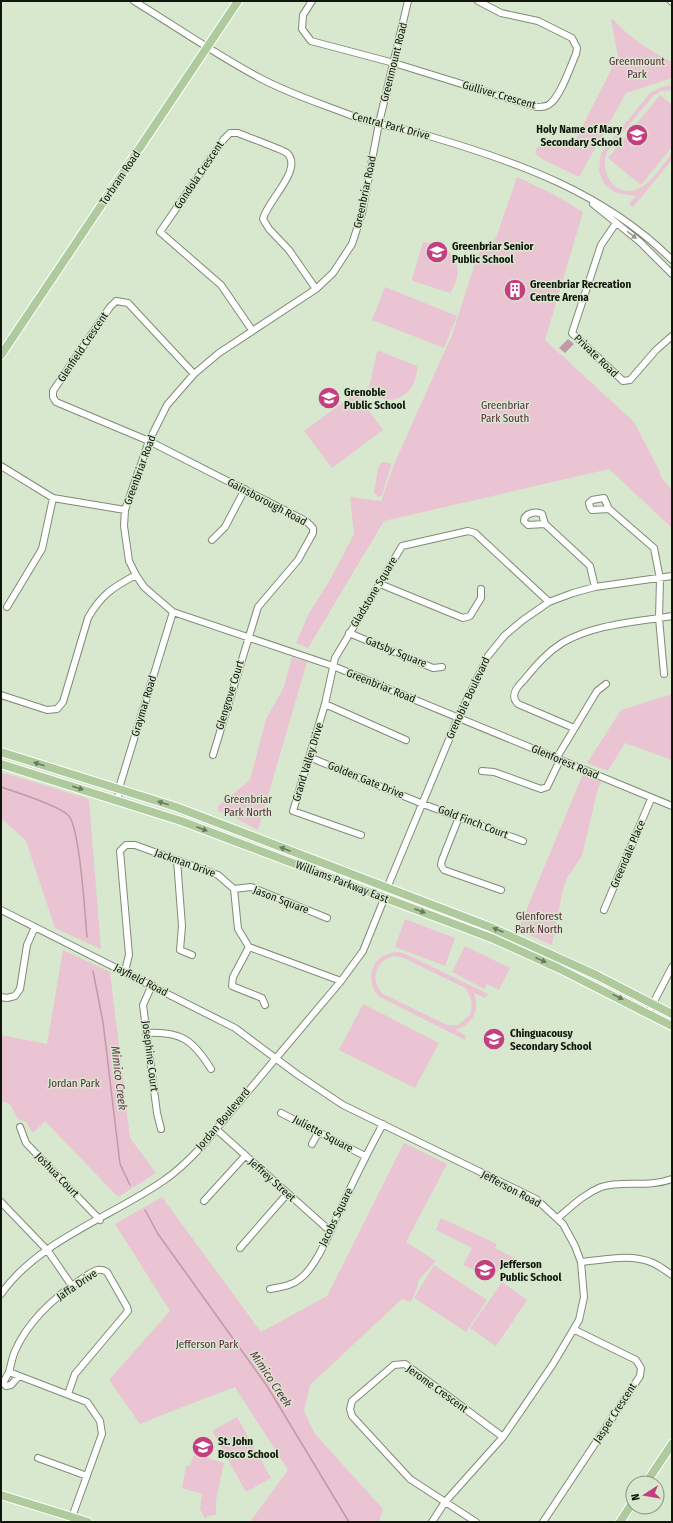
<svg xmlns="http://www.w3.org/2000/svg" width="673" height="1523" viewBox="0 0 673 1523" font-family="'Fira Sans Condensed',sans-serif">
	<rect width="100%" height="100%" fill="#d7e8ce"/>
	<path fill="#eac4d2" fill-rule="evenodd" d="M613,19c16,19 37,32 59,43v16l-46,15 -47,84 -37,-18 -7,-6 2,-6 38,-6 43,-85 -7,-36z
		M672,85v5l-11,1 -8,5 -46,56c-9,24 12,50 36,34 11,-7 21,-23 29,-33v7l-39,47 -4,-3 7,-8 -20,-3 -12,-9 -5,-12 2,-19 49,-60 12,-6z
		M660,95l12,10v42l-31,38 -33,-27z
		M517,177l34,16 32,19 -38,128 89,82 26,50 1,5 11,13v38l-63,-59 -225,52 -76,127 -12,-5 12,-28 23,-37 23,-44 -4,-37 31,4 14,-39 57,-127 26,-81 18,-16z
		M423,242c31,1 44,26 27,51l-37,-12 -1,-2z
		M385,287l72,29 -13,32 -72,-28z
		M379,351l38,15c0,30 -25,43 -49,26l9,-40z
		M356,393l27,37 -51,38 -28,-37z
		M382,462l8,1 1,3 -9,29 -3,2 -5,-4c3,-10 1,-23 8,-31z
		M292,657l15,5 -49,168 -26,-14 -14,-5v-5l32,-26 16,-61 18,-32z
		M672,694v66l-47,-17 -17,28 -21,-8 34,-53z
		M1,772l85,26 3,3 12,148 -46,-21 -29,-87 -25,-23z
		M583,774l19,8 -4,6 -16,68 -15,22 -4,11 -11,56 -34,-15z
		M405,919l50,19 -10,28 -50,-19z
		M465,946l45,22 -11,22 -12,-6 -3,5 -32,-17z
		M63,950l47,22 20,166 26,35 -38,24 -73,-76 -12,12 -7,-11 -8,-3 -8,-15 -9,-3v-66l46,9z
		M398,952l8,2 82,40 -3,4 -11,-5c6,18 -1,30 -18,37l10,6 -1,4 -87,-44c-15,-19 -4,-43 20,-44zM394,956l10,2 61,30c7,8 8,17 5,27l-12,10h-11l-64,-31c-13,-13 -9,-33 11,-38z
		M363,1004l76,39 -24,45 -76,-38z
		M404,1143l43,21 -41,78 30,19 -18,20 -1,7 -6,14 -9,-3 -92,86 -6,26 11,23 68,75 -4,13h-129l38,-52 -53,-83 -50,19 -45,18 -31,-44 61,-69 -55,-87 47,-27 99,135 66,-36z
		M441,1218l56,26 -2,4 22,11 -4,10 -12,-3 -9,13 -29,-14 9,-17 -36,-18z
		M434,1265l53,35 -21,32 -52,-34z
		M502,1282l25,18 -31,46 -26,-18z
		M237,1417l34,61 -25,14 -34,-61z
		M197,1446l8,11 19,6 -8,37v15l-8,1 -3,3 -5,-10 2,-15 -20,-6 4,-22h4z"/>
	<path fill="#c199a8" d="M568,339l6,5 -9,9 -6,-5z"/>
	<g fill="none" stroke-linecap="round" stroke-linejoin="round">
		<path stroke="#c199a8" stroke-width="1.5" d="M1,787c17,6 54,17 67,28 12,11 17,101 19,122
			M93,971l10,51 17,142 10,21
			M145,1210l13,24 109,152 82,136"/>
		<g stroke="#7e8c75" stroke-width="8">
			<path id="minor" d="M134,1c41,25 81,53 124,76 29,16 61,26 92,38 25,10 54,13 79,21 89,26 176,57 243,124
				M312,1l-9,14 -1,14 9,12 83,22 142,44c6,0 11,0 15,-4 11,-10 19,-36 25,-49l1,-6 -5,-10 -34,-17 -37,-8 -23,-12
				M408,1l-29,122 -17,90 -10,31 -19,29 -17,16 -97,64 -25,21 -27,31 -18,36 -24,69 -1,16 5,35 7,14 8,12 29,25 160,54 339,140
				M671,1l1,1
				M593,204l47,38 32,32
				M616,223l-15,22 -29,88 51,48 7,-1 26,-30 16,-14
				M252,330l-31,-45 -61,-53 64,-93 6,-6h8c9,4 43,16 49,20 17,16 -20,48 -24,66l6,10 20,21 27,39
				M194,374l-66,-71 -12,-2 -6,6 -57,84v6l3,5 93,39 157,80 7,7v5l-15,27 -40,47 -45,148
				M1,466l52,32 72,12
				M609,509l-17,1 -2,-3 -1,-4 3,-3 12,-2 5,11 45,39 6,31 -1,39 5,56
				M545,524l-17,1 -4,-4c0,-8 12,-10 18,-7l3,10 41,38 4,4 5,21
				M212,540l13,-13 20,-38
				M380,584l83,34 7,-2 11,-18v-9
				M7,607l35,-58 11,-51
				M349,633l84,35 9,-1
				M1,695l46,15 10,-1 6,-7 25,-84c13,-23 25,-31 48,-43
				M325,704l81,36
				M574,728l-56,-24c-8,-8 -2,-16 5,-23 12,-14 23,-28 39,-38 32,-19 74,-21 110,-27
				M309,757l114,47 100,37
				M556,759l41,-68 9,-7
				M482,771l12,1 47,17 6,-2 13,-27
				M118,801l1,-13 54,-176
				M459,817l-17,43 -1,5 3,5 57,20
				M361,835l-68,-24 32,-107 10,-46 67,-112 66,-15 7,2 74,69
				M177,860l5,66 -2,24 12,5
				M234,889l17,-2 76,31
				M1,910l234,118 63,47 45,30 193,94 27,25 12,22 6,16 3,35 -5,23 -26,44 -50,73 -58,65 -13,20
				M604,910l47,-111
				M249,947l-16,30 -1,9 30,12 3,7
				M125,971l4,-16 -9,-104 6,-6h9l83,30 16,14 4,40 11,18 92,34
				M152,985l-9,20 14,108 4,16
				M1,997l6,1 8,-2 5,-7 7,-44 8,-18
				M648,1013l24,-46
				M146,1033c35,-2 47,7 65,36
				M281,1113l84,43
				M20,1127l6,16 74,77
				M216,1129l114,102
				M312,1144l6,-11
				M204,1201l41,-45
				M1,1202l47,49 24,35
				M558,1218c14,-12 26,-24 43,-31 21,-7 47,1 71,-8
				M240,1248l47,-54
				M581,1262c23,-2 50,-9 72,1 7,3 13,8 19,12
				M270,1289c11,-2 22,-3 31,-11 17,-14 29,-47 38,-66 14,-30 28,-59 44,-88
				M1,1294c37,-53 110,-77 162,-113 15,-10 27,-22 39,-35l139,-165 22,-30 19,-47 5,-16 71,-170 30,-62 17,-21 18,-15 26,-18 24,-9 22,-6 77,-11
				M9,1372l-6,11 3,3 5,-1 8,-9
				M68,1394l7,-20 53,-63 -1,-4 -20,-35c-9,-6 -16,1 -24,6 -27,18 -55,43 -68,73 -3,7 -4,14 -6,21l78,30 13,19 2,13 -30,83
				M38,1458l49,18
				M476,1522l-66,-43 -58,-63 -2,-7 2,-8 42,-36 11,-1 98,73
				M543,1522l97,-146 1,-8 -5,-8 -61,-30"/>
		</g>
		<g stroke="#fff" stroke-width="10">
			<path id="major" d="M1,355l237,-354
				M1,752l175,55 314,120 106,48 76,39
				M1,764l180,57 313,118 66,30 112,57
				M646,1483l26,-39
				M1,1495l87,27
				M620,1522l13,-20"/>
		</g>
		<use href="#minor" stroke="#fff" stroke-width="6"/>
		<use href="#major" stroke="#afcb9d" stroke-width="8"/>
	</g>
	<defs><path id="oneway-solid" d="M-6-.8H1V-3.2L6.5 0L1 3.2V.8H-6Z"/></defs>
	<use fill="#949692" href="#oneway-solid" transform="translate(632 235) rotate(38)"/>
	<g fill="#687a5c">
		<use href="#oneway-solid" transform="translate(39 764) rotate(-162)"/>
		<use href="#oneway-solid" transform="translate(78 788) rotate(17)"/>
		<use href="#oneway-solid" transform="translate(163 803) rotate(-162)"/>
		<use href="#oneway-solid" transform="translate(202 829) rotate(21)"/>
		<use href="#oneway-solid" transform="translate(285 849) rotate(-159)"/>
		<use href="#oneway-solid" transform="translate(420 911) rotate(21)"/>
		<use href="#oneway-solid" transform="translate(498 930) rotate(-157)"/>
		<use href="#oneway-solid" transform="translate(541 960) rotate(24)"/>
		<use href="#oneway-solid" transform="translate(618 997) rotate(26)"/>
	</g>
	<defs>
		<g id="school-disc" transform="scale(1.15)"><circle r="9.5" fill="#c53f80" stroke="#d7e8ce"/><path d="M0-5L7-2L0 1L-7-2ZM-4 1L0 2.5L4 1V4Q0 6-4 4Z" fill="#fff"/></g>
		<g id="building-disc" transform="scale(1.15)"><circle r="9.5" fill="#c53f80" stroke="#d7e8ce"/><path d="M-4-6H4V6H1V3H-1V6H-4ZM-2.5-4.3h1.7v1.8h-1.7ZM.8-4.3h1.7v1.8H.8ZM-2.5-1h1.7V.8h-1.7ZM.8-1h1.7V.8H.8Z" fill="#fff"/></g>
	</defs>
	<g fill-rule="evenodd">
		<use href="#school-disc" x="637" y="135"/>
		<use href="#school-disc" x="437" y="252"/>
		<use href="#building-disc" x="515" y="290"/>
		<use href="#school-disc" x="329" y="398"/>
		<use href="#school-disc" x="494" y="1039"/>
		<use href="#school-disc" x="485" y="1270"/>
		<use href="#school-disc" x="203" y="1447"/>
	</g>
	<g text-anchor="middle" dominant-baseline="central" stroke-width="3" stroke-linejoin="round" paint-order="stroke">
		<g font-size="11" fill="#5d283f" stroke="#d7e8ce">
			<text x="637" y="61">Greenmount<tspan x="637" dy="13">Park</tspan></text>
			<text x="505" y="405">Greenbriar<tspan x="505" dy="13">Park South</tspan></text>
			<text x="248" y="799">Greenbriar<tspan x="248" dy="13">Park North</tspan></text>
			<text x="539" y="916">Glenforest<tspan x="539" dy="13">Park North</tspan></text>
			<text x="74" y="1083">Jordan Park</text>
			<text x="207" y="1344">Jefferson Park</text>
		</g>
		<g font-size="11" fill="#11160d" stroke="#d7e8ce">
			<text transform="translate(394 62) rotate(-76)">Greenmount Road</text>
			<text transform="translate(499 95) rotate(16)">Gulliver Crescent</text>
			<text transform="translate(391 126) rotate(15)">Central Park Drive</text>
			<text transform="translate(199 175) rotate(-56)">Gondola Crescent</text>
			<text transform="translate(120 178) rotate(-56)">Torbram Road</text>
			<text transform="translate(365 192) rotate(-78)">Greenbriar Road</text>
			<text transform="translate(83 347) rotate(-56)">Glenfield Crescent</text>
			<text transform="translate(596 356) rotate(44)">Private Road</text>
			<text transform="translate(140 470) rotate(-70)">Greenbriar Road</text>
			<text transform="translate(267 502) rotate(28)">Gainsborough Road</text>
			<text transform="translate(374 592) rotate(-59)">Gladstone Square</text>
			<text transform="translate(396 652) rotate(22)">Gatsby Square</text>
			<text transform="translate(381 686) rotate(22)">Greenbriar Road</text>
			<text transform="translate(230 695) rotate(-73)">Glengrove Court</text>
			<text transform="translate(468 698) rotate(-65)">Grenoble Boulevard</text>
			<text transform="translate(144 706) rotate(-73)">Graymar Road</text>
			<text transform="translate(308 762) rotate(-73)">Grand Valley Drive</text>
			<text transform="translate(565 762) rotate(23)">Glenforest Road</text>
			<text transform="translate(366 780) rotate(22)">Golden Gate Drive</text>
			<text transform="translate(473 822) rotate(21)">Gold Finch Court</text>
			<text transform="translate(628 854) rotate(-67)">Greendale Place</text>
			<text transform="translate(185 863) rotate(20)">Jackman Drive</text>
			<text transform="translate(342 882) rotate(21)">Williams Parkway East</text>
			<text transform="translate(281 900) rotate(21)">Jason Square</text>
			<text transform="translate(141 980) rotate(27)">Jayfield Road</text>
			<text transform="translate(150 1056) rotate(83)">Josephine Court</text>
			<text transform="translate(223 1119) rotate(-50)">Jordan Boulevard</text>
			<text transform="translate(323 1134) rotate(28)">Juliette Square</text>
			<text transform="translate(57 1175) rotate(46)">Joshua Court</text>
			<text transform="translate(272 1180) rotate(42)">Jeffrey Street</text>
			<text transform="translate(511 1189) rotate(28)">Jefferson Road</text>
			<text transform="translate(336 1217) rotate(-64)">Jacobs Square</text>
			<text transform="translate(77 1285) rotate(-34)">Jaffa Drive</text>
			<text transform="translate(437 1389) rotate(36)">Jerome Crescent</text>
			<text transform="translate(615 1413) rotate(-57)">Jasper Crescent</text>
		</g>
		<g font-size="11" font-weight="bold" fill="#11160d" stroke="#d7e8ce" text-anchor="start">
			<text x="622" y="129" text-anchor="end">Holy Name of Mary<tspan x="622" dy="13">Secondary School</tspan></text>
			<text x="452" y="246">Greenbriar Senior<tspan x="452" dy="13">Public School</tspan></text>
			<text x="530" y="284">Greenbriar Recreation<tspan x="530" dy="13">Centre Arena</tspan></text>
			<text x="344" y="392">Grenoble<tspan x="344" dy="13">Public School</tspan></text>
			<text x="510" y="1033">Chinguacousy<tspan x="510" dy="13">Secondary School</tspan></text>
			<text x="500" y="1264">Jefferson<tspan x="500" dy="13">Public School</tspan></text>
			<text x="218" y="1441">St. John<tspan x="218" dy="13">Bosco School</tspan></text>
		</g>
		<g font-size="12" font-style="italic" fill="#69334a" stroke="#d7e8ce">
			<text transform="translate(119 1078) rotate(83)">Mimico Creek</text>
			<text transform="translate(271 1379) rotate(56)">Mimico Creek</text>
		</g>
	</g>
	<rect width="673" height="1523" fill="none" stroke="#11160d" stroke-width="4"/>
	<g transform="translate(645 1495) rotate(258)"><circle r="19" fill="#d7e8ce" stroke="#889481"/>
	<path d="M0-3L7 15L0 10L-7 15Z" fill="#c53f80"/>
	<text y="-6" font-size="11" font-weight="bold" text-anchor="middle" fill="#11160d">N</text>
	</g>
</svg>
